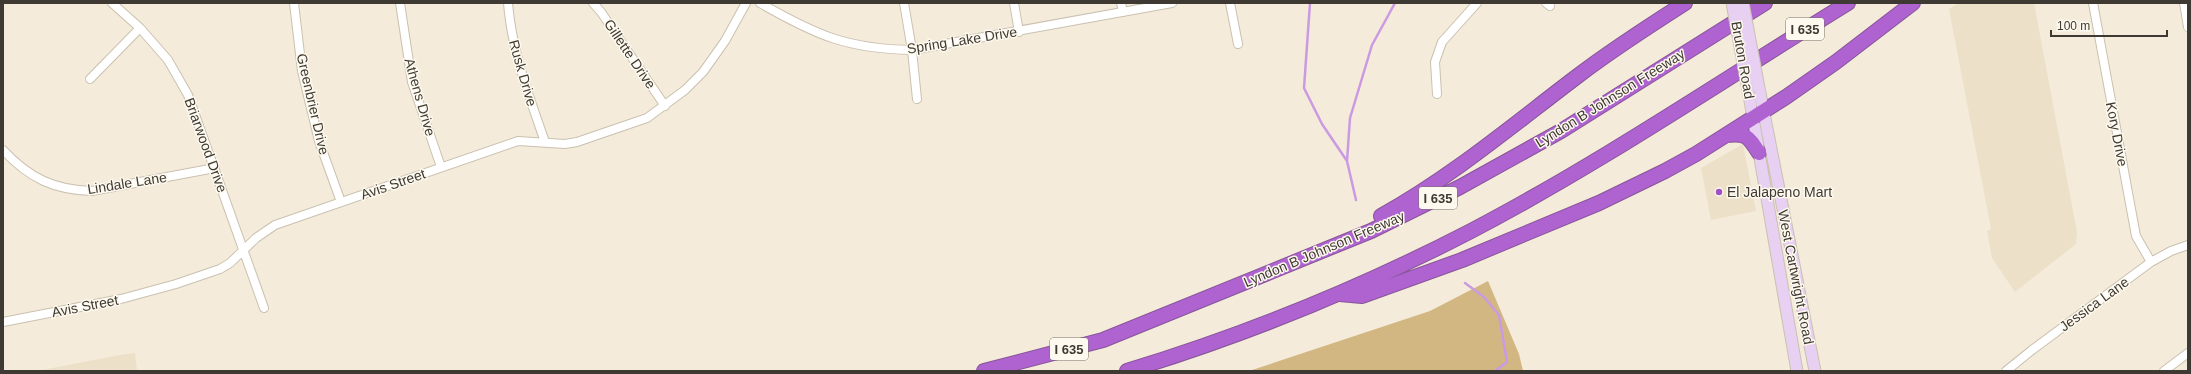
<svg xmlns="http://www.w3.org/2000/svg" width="2191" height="374" viewBox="0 0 2191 374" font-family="Arial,sans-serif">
	<rect width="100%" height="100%" fill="#f4ebda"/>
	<path fill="#ece0c8" d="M1959,3h75l43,229 -1,12 -61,48 -23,-34 -5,-27 4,-2 -42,-220z
		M1743,144l13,67 -45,9 -10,-52z
		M135,353l2,18h-100l83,-16z"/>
	<path fill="#d2b783" d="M1488,281l31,73 4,17h-274l181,-60z"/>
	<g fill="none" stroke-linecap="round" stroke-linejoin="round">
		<path stroke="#cb9ae3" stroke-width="2.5" d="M1310,3l-6,85 18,36 25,37
			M1356,200l-9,-39 3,-43 22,-73 23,-42
			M1465,283l19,14 15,18 8,47 -12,9"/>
		<g stroke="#cac1b0" stroke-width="10">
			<path id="street" d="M112,3l28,25 28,32 20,35 76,213
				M294,3l8,68 17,70 22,61
				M400,3l12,79 29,85
				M508,3c4,49 21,93 37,139
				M593,3l8,9 64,94
				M760,3c56,32 87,46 152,47l260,-47
				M904,3l8,47 5,49
				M1014,3l5,29
				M1121,3l2,9
				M1230,3l8,41
				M1546,3l4,3
				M2093,3l43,233 15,26
				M2184,3l4,24
				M90,79l50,-51
				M1437,94l-2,-32 7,-20 35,-39
				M3,150c26,28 51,40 89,41l123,-23
				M3,322l118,-23 55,-15 44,-15 10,-6 26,-25 19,-13 243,-84 47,3 12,-2 70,-24 38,-28 18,-18 22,-31 21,-38
				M2006,371l26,-21 119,-88 20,-11 17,-6
				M2164,371l24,-18"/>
		</g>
		<g stroke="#cac1b0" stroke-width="13">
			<path id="secondary" d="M1759,88l56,283
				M1749,95l48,276"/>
		</g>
		<g stroke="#875599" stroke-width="16">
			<path id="highway" d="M1726,135c21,-2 22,1 33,18
				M1381,216c72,-40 133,-92 198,-141 34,-26 70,-49 106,-72
				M1340,294l22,2 100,-36 137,-57 66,-32 31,-17 90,-57 50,-35 77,-59
				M984,371l119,-31 268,-109 89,-44 101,-56 204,-128
				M1127,371c118,-36 234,-83 344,-140 130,-68 252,-151 377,-228"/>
		</g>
		<use href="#street" stroke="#fff" stroke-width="8"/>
		<use href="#secondary" stroke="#e7d0f1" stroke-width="11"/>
		<use href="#highway" stroke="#af63d0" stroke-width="14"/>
		<g stroke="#cac1b0" stroke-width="13" stroke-linecap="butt">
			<path id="secondary-bridge" d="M1732,3l17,92
				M1743,3l16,85"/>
		</g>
		<use href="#secondary-bridge" stroke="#e7d0f1" stroke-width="11"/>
	</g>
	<circle fill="#9f50c1" stroke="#fef9ee" stroke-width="1.5" cx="1719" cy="192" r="4"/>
	<g text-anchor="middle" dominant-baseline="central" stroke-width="3" stroke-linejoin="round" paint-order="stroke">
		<g fill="#fef9ee" stroke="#78736b" stroke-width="1">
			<rect x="1786" y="18" width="38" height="22" rx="3"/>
			<rect x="1419" y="187" width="38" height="22" rx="3"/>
			<rect x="1050" y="338" width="38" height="22" rx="3"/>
		</g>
		<g font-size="13" font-weight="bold" fill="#3e3a33">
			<text x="1805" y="29">I 635</text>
			<text x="1438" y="198">I 635</text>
			<text x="1069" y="349">I 635</text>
		</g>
		<g font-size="14" fill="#3e3a33" stroke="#fef9ee">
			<text transform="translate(962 40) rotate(-9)">Spring Lake Drive</text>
			<text transform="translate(630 54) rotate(56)">Gillette Drive</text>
			<text transform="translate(1743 60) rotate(80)">Bruton Road</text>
			<text transform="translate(523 73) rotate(74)">Rusk Drive</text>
			<text transform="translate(420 97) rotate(74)">Athens Drive</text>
			<text transform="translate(1610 98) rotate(-32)">Lyndon B Johnson Freeway</text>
			<text transform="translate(313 104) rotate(77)">Greenbrier Drive</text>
			<text transform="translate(2117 134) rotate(79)">Kory Drive</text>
			<text transform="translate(206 145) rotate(70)">Briarwood Drive</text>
			<text transform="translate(127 183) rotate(-9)">Lindale Lane</text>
			<text transform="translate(393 184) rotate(-19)">Avis Street</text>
			<text transform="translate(1324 249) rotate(-23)">Lyndon B Johnson Freeway</text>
			<text transform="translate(1796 277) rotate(79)">West Cartwright Road</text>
			<text transform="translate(2094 304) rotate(-36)">Jessica Lane</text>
			<text transform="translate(85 306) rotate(-11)">Avis Street</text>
		</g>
		<g font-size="14" fill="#3e3a33" stroke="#fef9ee" text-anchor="start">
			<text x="1727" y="192">El Jalapeno Mart</text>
		</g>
	</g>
	<rect width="2191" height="374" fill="none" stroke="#3e3a33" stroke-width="8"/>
	<path d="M2051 30v6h116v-6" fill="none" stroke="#3e3a33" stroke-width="2"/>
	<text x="2057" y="30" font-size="12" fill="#3e3a33" stroke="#fef9ee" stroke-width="3" paint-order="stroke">100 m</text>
</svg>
